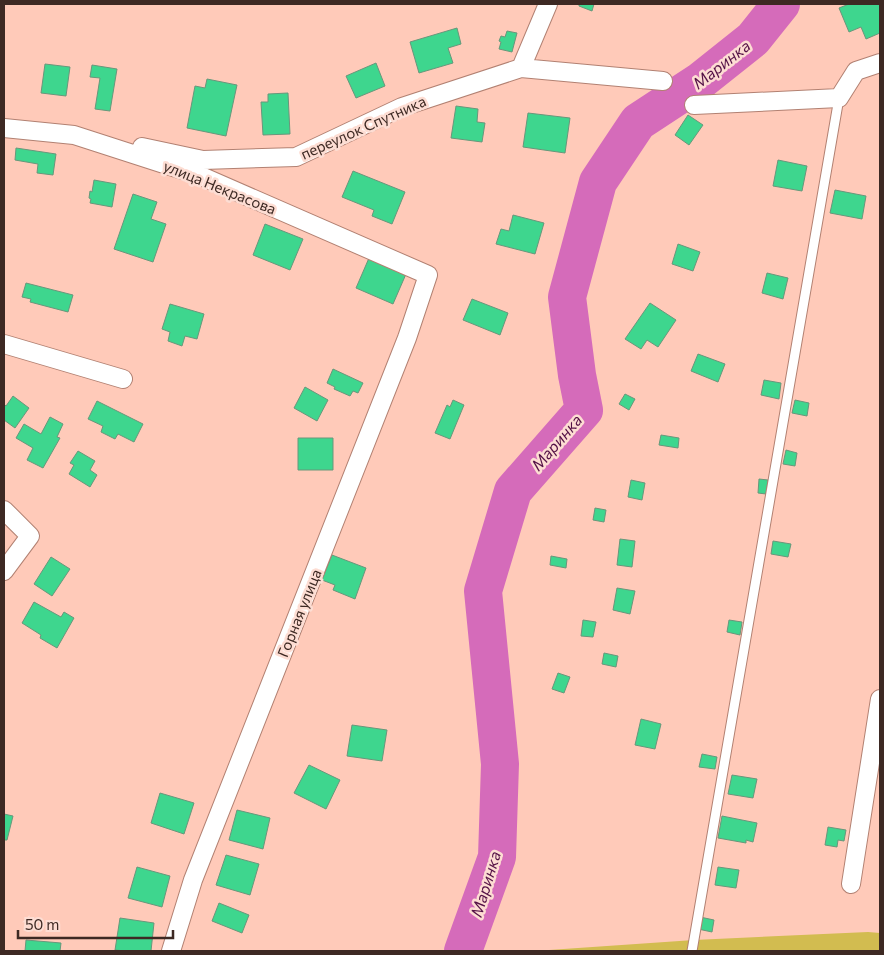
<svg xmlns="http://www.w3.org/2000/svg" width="884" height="955" viewBox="0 0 884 955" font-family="Commissioner,sans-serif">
	<rect width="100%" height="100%" fill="#ffcab9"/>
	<path fill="#d2bc50" d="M868,932l12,1v18h-333l2,-1 145,-10z"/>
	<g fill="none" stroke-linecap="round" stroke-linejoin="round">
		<path stroke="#d56bba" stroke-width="38" d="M463,951l34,-94 3,-93 -17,-173 30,-100 71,-81 -7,-35 -10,-78 31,-115 40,-60 61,-40 54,-43 28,-35"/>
	</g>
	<path fill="#3ed68e" stroke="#68977b" d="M579,4h15l-2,7 -13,-5z
		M849,4h31v29l-14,6 -5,-12 -12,5 -10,-24z
		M457,28l4,16 -13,4 5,15 -34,10 -9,-31z
		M507,31l10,2 -5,19 -13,-3 2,-7 -2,-1 2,-5 4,1z
		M376,63l9,23 -29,12 -10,-22z
		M45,64l25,3 -4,29 -25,-3z
		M92,65l25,4 -7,42 -15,-2 5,-31 -10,-1z
		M207,79l30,6 -11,51 -39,-8 8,-42 10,2z
		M288,93l2,41 -27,1 -2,-33h7v-8z
		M456,106l22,3 -1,13 8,1 -3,19 -31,-4z
		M528,113l42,5 -5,35 -42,-6z
		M688,115l15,10 -14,20 -14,-10z
		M16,148l40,6 -3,21 -16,-2 1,-9 -23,-4z
		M778,160l29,6 -5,25 -29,-5z
		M353,171l52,21 -13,32 -20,-8 2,-6 -32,-13z
		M94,180l22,4 -4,23 -22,-4 1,-4 -2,-1 1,-7 2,1z
		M835,190l31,6 -4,23 -32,-6z
		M133,194l24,8 -6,17 15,5 -13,38 -39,-13z
		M513,215l31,8 -9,31 -39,-10 5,-15 8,2z
		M265,224l38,15 -13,31 -37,-15z
		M678,244l22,8 -7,19 -21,-7z
		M369,258l37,16 -13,30 -37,-16z
		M767,273l21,5 -5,21 -21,-6z
		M26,283l47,12 -5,17 -38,-10 1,-3 -9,-2z
		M472,299l36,14 -8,22 -37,-15z
		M650,303l26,17 -18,27 -11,-7 -6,9 -16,-10z
		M170,304l34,10 -7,25 -12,-3 -3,10 -14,-5 2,-9 -8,-3z
		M698,354l27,10 -7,18 -27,-11z
		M333,369l30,14 -5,10 -5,-2 -3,5 -16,-7 1,-2 -8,-4z
		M764,380l17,3 -2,16 -18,-4z
		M305,387l23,13 -11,21 -23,-13z
		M625,394l10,5 -6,11 -10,-6z
		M13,396l16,12 -14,20 -11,-8v-16l2,2z
		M453,400l11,5 -14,34 -15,-6 12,-28 3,2z
		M795,400l14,3 -2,13 -15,-3z
		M97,401l46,23 -9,18 -16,-8 -3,5 -14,-7 2,-6 -15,-7z
		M50,417l13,7 -6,13 3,1 -17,30 -16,-8 6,-12 -17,-10 8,-14 17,10z
		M661,435l18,3 -1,10 -19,-3z
		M298,438h35v32h-35z
		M786,450l11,3 -2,13 -12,-2z
		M78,451l17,10 -5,9 7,5 -7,12 -21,-13 5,-9 -4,-2z
		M759,479l9,1 -2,14 -8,-1z
		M631,480l14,3 -3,17 -14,-3z
		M595,508l11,2 -2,12 -11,-2z
		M620,539l15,2 -3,26 -15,-2z
		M773,541l18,3 -3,13 -17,-3z
		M332,555l34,13 -11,31 -22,-9 2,-5 -13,-5z
		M551,556l16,3 -1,9 -16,-3z
		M51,557l19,12 -18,27 -18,-12z
		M617,588l18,3 -5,23 -17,-4z
		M34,602l27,15 3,-5 10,6 -17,30 -17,-10 1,-3 -19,-12z
		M583,620l13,2 -3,15 -12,-1z
		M729,620l13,2 -2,13 -13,-3z
		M604,653l14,3 -2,11 -14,-3z
		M558,673l12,4 -6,16 -12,-4z
		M641,719l20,5 -6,25 -20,-4z
		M352,725l35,5 -5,31 -35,-5z
		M702,754l15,3 -2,12 -16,-2z
		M309,765l31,15 -14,29 -32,-16z
		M732,775l25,4 -4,19 -25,-4z
		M160,793l34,10 -10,31 -33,-11z
		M237,810l33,8 -7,31 -34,-9z
		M4,814l9,2 -6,24h-3z
		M722,816l35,7 -4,19 -7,-2v3l-28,-5z
		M828,827l18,3 -2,11 -6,-1 -1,7 -12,-2z
		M226,855l33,9 -9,31 -34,-10z
		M137,867l33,9 -8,31 -34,-9z
		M718,867l21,3 -3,18 -21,-3z
		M219,903l30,12 -7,18 -30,-12z
		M700,917l14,3 -2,12 -14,-3z
		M120,918l34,5 -3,28h-25l-11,-1z
		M26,940l35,3 -1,8h-35z"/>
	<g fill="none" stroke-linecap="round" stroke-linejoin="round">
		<g stroke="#b28172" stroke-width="11">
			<path id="service" d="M692,951l147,-853"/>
		</g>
		<g stroke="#b28172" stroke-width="20">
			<path id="minor" d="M521,68l142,13
				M694,105l145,-7 17,-27 24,-8
				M4,128l70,7 127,41 227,99 -21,63 -214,542 -22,71
				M142,147l61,13 93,-3 106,-50 119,-39 27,-64
				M4,344l119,35
				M4,510l26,26 -26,35
				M851,884l29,-185"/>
		</g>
		<use href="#service" stroke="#fff" stroke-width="9"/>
		<use href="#minor" stroke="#fff" stroke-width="18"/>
	</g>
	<g text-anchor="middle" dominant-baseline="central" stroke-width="5" stroke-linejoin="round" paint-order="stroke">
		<g font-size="15" fill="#3d2923" stroke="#fdddd3">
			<text transform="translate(363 127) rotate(-24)">переулок Спутника</text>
			<text transform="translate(220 187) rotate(22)">улица Некрасова</text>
			<text transform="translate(299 613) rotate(-68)">Горная улица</text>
		</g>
		<g font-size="16" font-style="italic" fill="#541146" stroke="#fdddd3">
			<text transform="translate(721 64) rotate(-38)">Маринка</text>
			<text transform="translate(556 442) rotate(-49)">Маринка</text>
			<text transform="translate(485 884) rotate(-73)">Маринка</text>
		</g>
	</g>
	<rect width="884" height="955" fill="none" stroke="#3d2923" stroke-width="10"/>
	<path d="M18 930v8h155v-8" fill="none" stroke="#3d2923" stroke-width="2.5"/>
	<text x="25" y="930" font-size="15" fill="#3d2923" stroke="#fdddd3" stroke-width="4" paint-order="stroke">50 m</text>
</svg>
